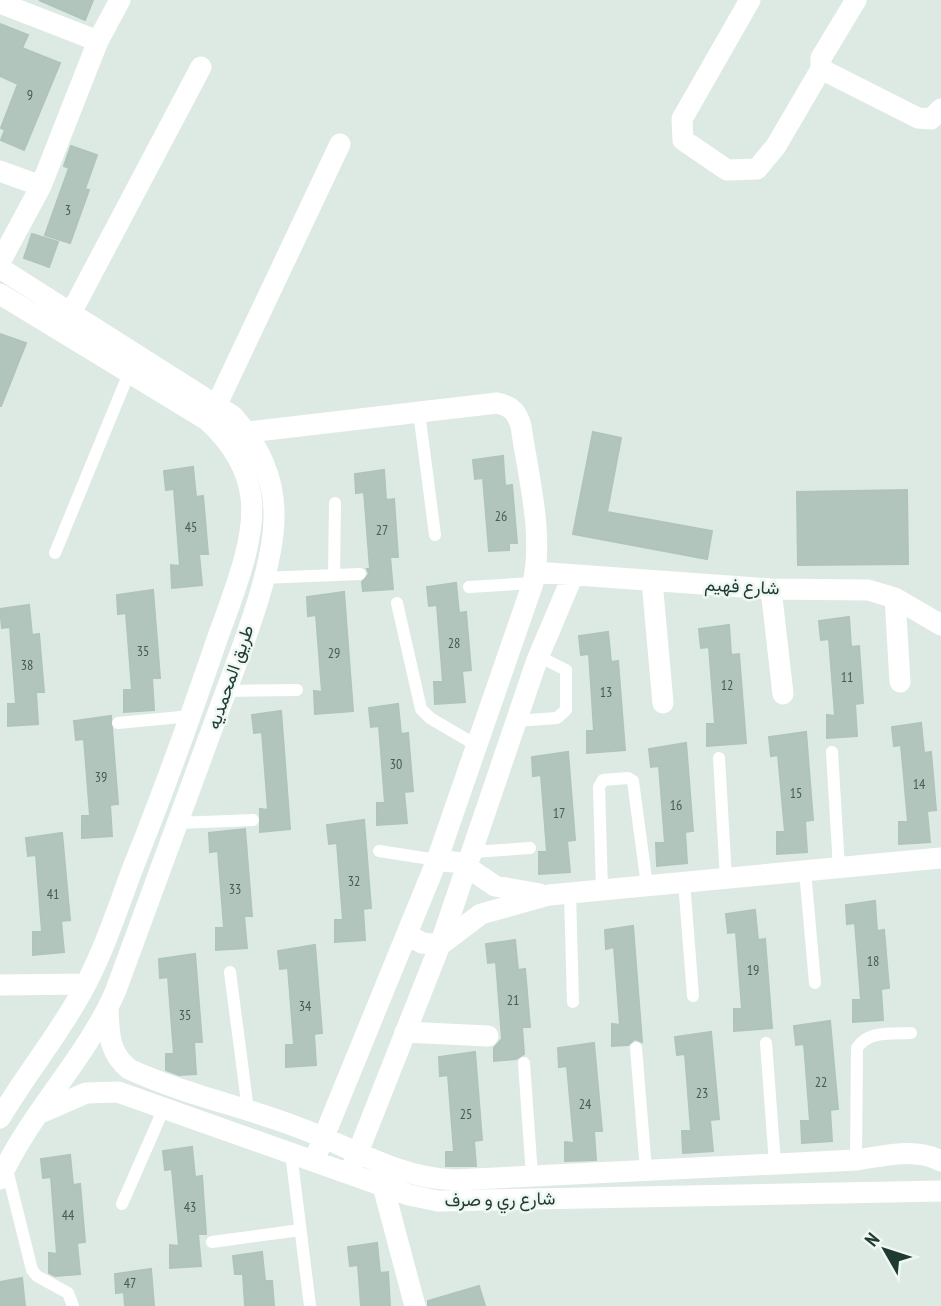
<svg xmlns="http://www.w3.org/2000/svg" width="941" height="1306" viewBox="0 0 941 1306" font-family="'PT Sans Narrow',Vazirmatn,sans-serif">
	<rect width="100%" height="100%" fill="#ddeae4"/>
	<path fill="#b2c5bc" stroke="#afc4ba" stroke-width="2" d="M39,0h54l-8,20z
		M0,24l28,11 -6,13 38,15 -36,87 -23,-10 4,-10 -4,-2 17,-44 -18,-8z
		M71,146l26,9 -12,34 4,1 -19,53 -25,-8 24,-67 -5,-2z
		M32,234l26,8 -9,25 -25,-9z
		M0,334l26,9 -25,63h-1z
		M593,432l28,6 -14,74 105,19 -5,28 -134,-25z
		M503,456l2,30 7,-1 5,58h-8v7l-20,1 -6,-73 -8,1 -2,-19z
		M193,467l3,30 7,-1 5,58h-9l3,31 -30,3 -1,-23 9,1 -6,-77 -8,1 -2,-19z
		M384,470l2,30 8,-1 4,58h-8l3,32 -30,2 -1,-9 7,-8 -2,-5h3l-6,-77 -8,1 -1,-19z
		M907,490l1,74 -110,1 -1,-73z
		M456,583l3,30 7,-1 5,58 -9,1 3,31 -30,2 -1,-22h9l-6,-77 -8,1 -2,-19z
		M153,590l7,88h-8l2,32 -30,2v-22h8l-6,-77 -8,1 -1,-19z
		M344,592l9,119 -38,3 -1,-23 8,1 -6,-77 -8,1 -1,-19z
		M29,605l3,30 7,-1 5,58h-8l2,32 -30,2v-22h8l-6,-77 -8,1 -2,-19z
		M849,617l2,30 8,-1 4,57 -8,1 2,32 -30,2v-23l8,1 -6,-77 -8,1 -2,-19z
		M729,625l2,30 8,-1 7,89 -39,3v-22h8l-6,-77 -8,1 -2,-19z
		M608,632l3,30 7,-1 7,89 -38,3v-22h7l-5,-77 -8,1 -2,-19z
		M398,704l3,30 7,-1 5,58 -9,1 3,31 -30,2v-22h8l-6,-77 -8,1 -2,-19z
		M281,711l9,118 -30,3v-23l8,1 -6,-78 -8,1 -2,-18z
		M111,716l7,88 -8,1 2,31 -30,2v-22h8l-6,-77 -8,1 -2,-19z
		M921,723l3,30 7,-1 5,58 -9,1 3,31 -31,2v-22h9l-7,-77 -7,1 -2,-19z
		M806,732l7,88 -8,1 2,31 -30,2v-22h8l-7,-77 -7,1 -2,-19z
		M686,743l7,88 -8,1 2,31 -30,3 -1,-23h9l-6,-77 -8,1 -2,-18z
		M568,752l7,88 -8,1 3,31 -31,2v-22h8l-6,-77 -8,1 -1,-19z
		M364,820l7,88 -8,1 2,31 -30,2v-22h8l-6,-77 -8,1 -2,-19z
		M245,829l7,87h-8l3,32 -31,2v-22h8l-6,-77 -8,1 -1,-19z
		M62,833l8,87 -9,1 3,31 -31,3v-23h9l-6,-77 -8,1 -2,-18z
		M875,901l2,30 7,-1 5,58 -8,1 2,31 -30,2v-22h8l-6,-77 -8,1 -1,-19z
		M755,910l3,30 7,-1 7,89 -38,3v-22h8l-6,-77 -8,1 -2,-19z
		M633,926l9,116 -7,-3 -7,6 -16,1v-22l8,1 -6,-78 -8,2 -1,-19z
		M515,940l3,30 7,-1 5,58h-8l2,27 -8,5 -22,2v-13l8,-9 -6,-77 -8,1 -2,-19z
		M315,945l7,88 -8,1 2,31 -30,2v-22h8l-6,-77 -8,1 -2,-18z
		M195,954l7,88h-8l2,32 -17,1 -13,-5v-16h8l-6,-77 -8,1 -1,-19z
		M830,1021l8,88 -8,1 2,31 -30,2 -1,-22h9l-6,-77 -8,1 -2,-19z
		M711,1032l8,87 -9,1 3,31 -30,2 -1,-22h9l-6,-77 -8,1 -2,-18z
		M594,1043l8,88h-8l2,29 -31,1v-19l9,1 -7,-77 -8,1 -1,-19z
		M475,1052l7,88 -8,1 2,25h-30v-14h8l-6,-77 -8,1 -1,-19z
		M192,1147l3,30 7,-1 4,58h-8l3,32 -31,2v-23l9,1 -7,-77 -7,1 -2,-19z
		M70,1155l3,30 7,-1 5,58 -8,1 3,31 -25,2 -6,-3v-20l8,1 -6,-77 -8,1 -2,-19z
		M377,1243l3,30 8,-1 2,34h-29l-3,-41 -8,1 -2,-19z
		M262,1252l3,29h7l2,25h-29l-2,-32h-8l-2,-18z
		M151,1269l3,37h-29l-1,-14 -8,1 -1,-19z
		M22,1278l3,28h-25v-24z
		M479,1286l6,20h-57v-5z"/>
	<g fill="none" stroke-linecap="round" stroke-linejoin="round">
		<path stroke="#fff" stroke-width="12" d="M419,412l16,123
			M55,553l74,-180
			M334,575l1,-72
			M262,578l98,-4
			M469,587l64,-4
			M397,603l24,106 9,9 46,27
			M226,691l71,-1
			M516,721l41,-3 9,-8v-40l-28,-14
			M118,723l73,-7
			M832,752l7,116
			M719,758l7,121
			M177,823l76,-3
			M379,851l58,9
			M473,852l57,-4
			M805,871l10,112
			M684,882l9,114
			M602,890l-3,-103 4,-7 25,-2 5,3 14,105
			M570,893l3,109
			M230,972l18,138
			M766,1043l9,121
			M636,1048l10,122
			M524,1063l8,113
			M291,1153l19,153
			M856,1160l1,-112c12,-18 35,-14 54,-15
			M6,1166l26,104 5,6 31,17 5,13
			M122,1204l42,-96
			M212,1242l88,-12"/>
		<path stroke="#fff" stroke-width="21" d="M750,0l-68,119 1,21 44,30 30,-1 19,-23 45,-77
			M856,0l-35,58v11l97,49 13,1 10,-10
			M0,3l98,38
			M0,171l41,15
			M0,262l41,-76 57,-145 22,-41
			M0,268l233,148c25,29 42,61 41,101 0,54 -36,141 -55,193 -35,94 -69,187 -103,280 -29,68 -86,122 -116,189
			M0,294l207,126c23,21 40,45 44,77 6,46 -23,109 -38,154 -25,73 -52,147 -81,219 -14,38 -27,77 -46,114 -24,47 -59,88 -86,134
			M72,311l129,-244
			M217,404l123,-260
			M223,435l274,-32c14,3 20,9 24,23 7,50 23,107 12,157l-96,277 -123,301
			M535,572l236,17 97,1 27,8 46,27
			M652,581l11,122
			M771,589l12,105
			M895,598l5,84
			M437,860l24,3 34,23 45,8
			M407,934l15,9 18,2 41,-31 68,-19 392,-37
			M0,985l86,-1
			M108,1007c1,25 0,45 21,62 54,25 113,37 168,58 53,19 99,51 157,53l402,-20c29,-4 58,-13 85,1
			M405,1032l83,4
			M40,1113l46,-20 32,-1 291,103 29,6 503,-10
			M353,1165l87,-220 97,-285 36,-85
			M383,1186l32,120"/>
	</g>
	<g text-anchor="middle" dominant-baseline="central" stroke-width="5" stroke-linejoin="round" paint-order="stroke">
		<g font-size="14" fill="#435d54">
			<text x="30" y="95">9</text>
			<text x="68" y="210">3</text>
			<text x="501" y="516">26</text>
			<text x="191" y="527">45</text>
			<text x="382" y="530">27</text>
			<text x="454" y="643">28</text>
			<text x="143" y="651">35</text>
			<text x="334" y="653">29</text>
			<text x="27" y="665">38</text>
			<text x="847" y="677">11</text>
			<text x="727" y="685">12</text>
			<text x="606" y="692">13</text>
			<text x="396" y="764">30</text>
			<text x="101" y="777">39</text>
			<text x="919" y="784">14</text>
			<text x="796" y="793">15</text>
			<text x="676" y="805">16</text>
			<text x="559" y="813">17</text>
			<text x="354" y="881">32</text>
			<text x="235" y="889">33</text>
			<text x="53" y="894">41</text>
			<text x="873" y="961">18</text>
			<text x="753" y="970">19</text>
			<text x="513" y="1000">21</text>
			<text x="305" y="1006">34</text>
			<text x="185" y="1015">35</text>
			<text x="821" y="1082">22</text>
			<text x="702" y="1093">23</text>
			<text x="585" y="1104">24</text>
			<text x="466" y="1114">25</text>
			<text x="190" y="1207">43</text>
			<text x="68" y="1215">44</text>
			<text x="130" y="1283">47</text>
		</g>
		<g font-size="18" fill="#1e3a31" stroke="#eef7f2">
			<text transform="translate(742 586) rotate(3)">شارع فهيم</text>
			<text transform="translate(230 677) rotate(-71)">طريق المحمديه</text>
			<text transform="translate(500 1199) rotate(-1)">شارع ري و صرف</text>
		</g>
	</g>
	<g transform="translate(885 1250) rotate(309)" stroke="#eef7f2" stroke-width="5" paint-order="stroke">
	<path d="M0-5L12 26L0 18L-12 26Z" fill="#1e3a31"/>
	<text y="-10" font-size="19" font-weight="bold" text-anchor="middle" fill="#1e3a31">N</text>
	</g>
</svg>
